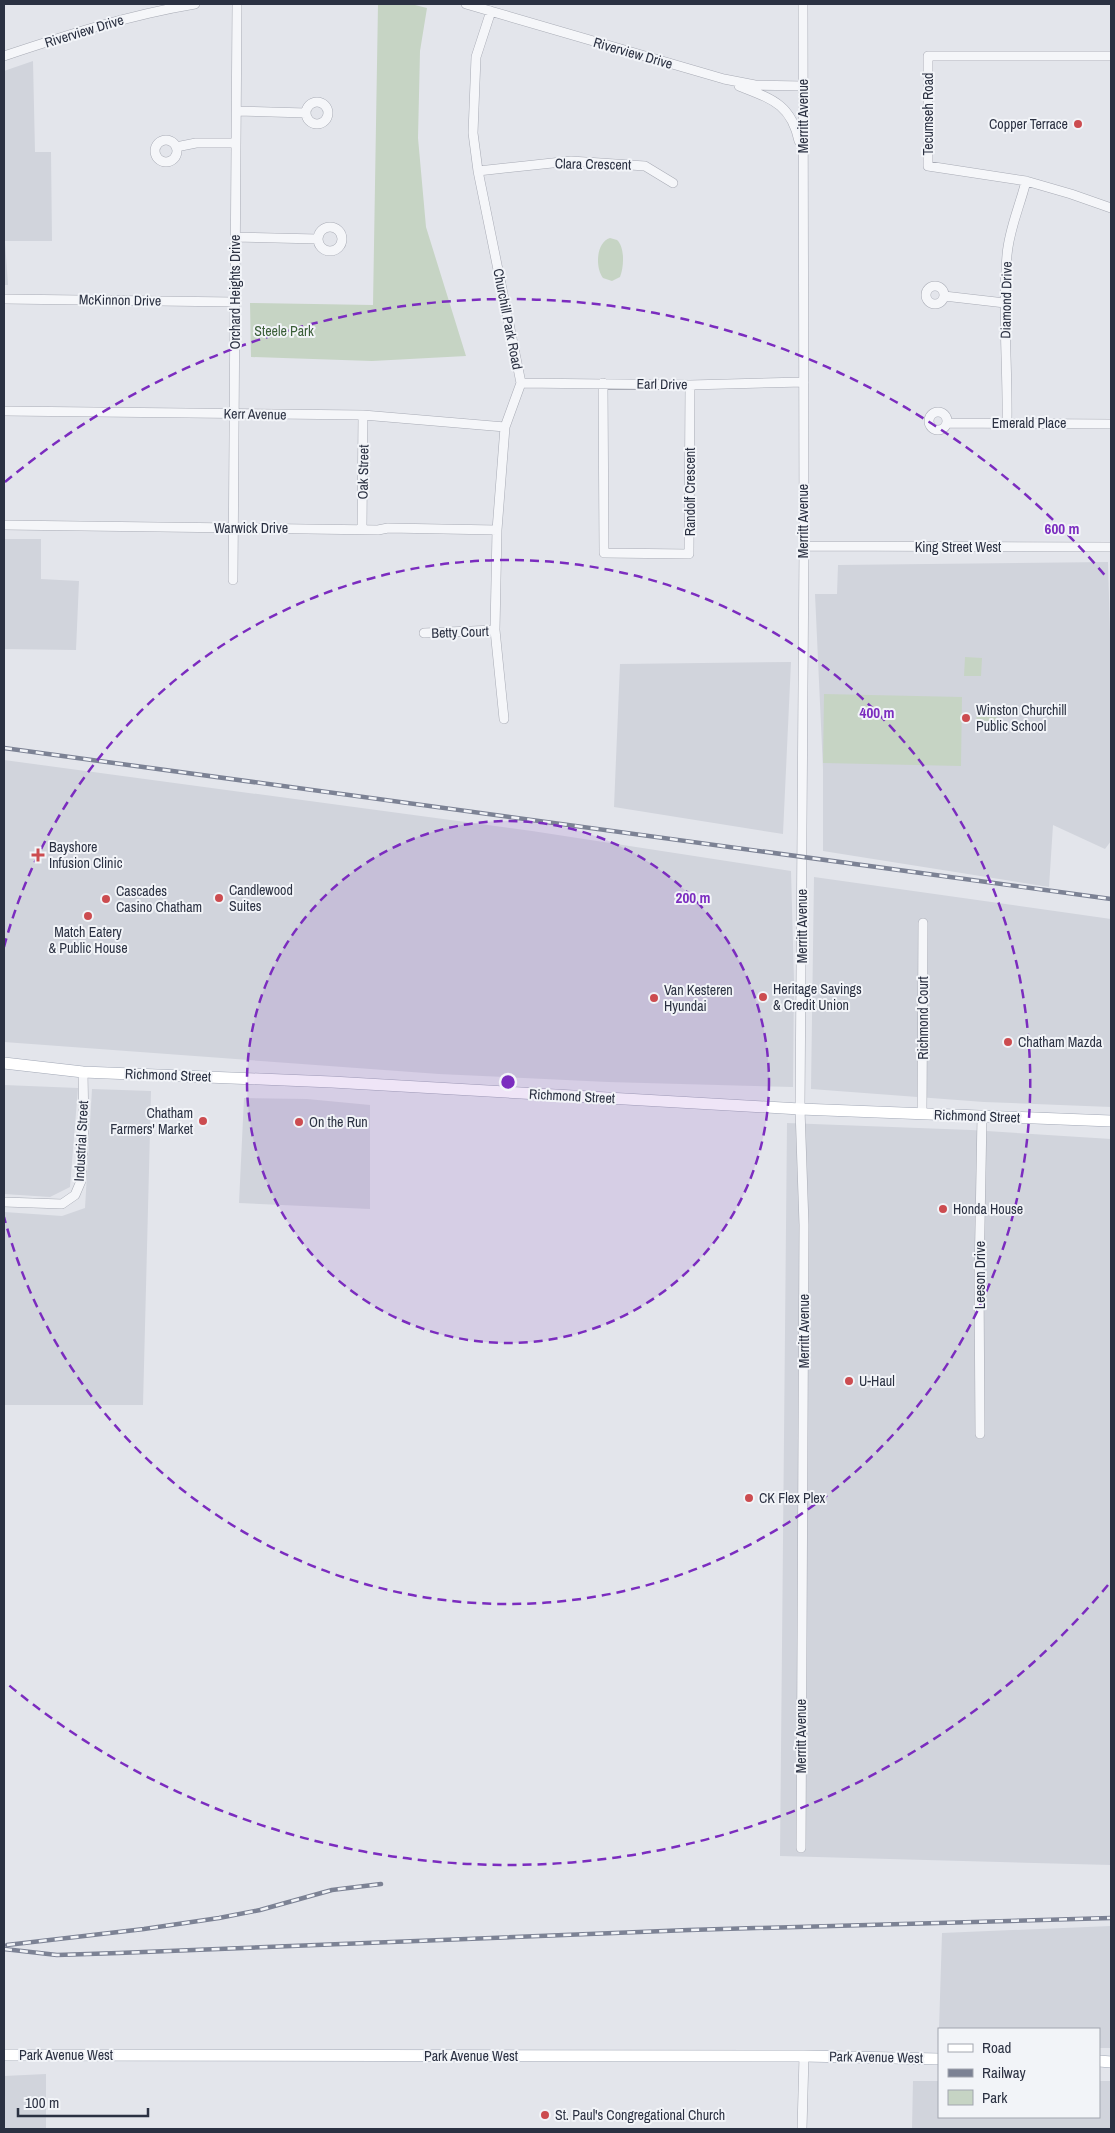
<svg xmlns="http://www.w3.org/2000/svg" width="1115" height="2133" viewBox="0 0 1115 2133" font-family="'Archivo Narrow',sans-serif">
	<rect width="100%" height="100%" fill="#e3e5eb"/>
	<path fill="#d1d4dc" d="M33,61l2,91h16l1,89h-47l3,44h-4v-214z
		M4,539h37v40l38,2 -3,69 -72,-1z
		M1108,562l3,105v174l-6,8 -52,-24 -4,62 -226,-36v-82l-8,-175h22l1,-29z
		M791,662l-8,172 -169,-27 6,-143z
		M4,760l528,71 259,40 3,110 -1,106 -185,-5 -169,-8 -435,-32z
		M814,877l297,42v188l-127,-5 -173,-13z
		M4,1085l74,3 -8,99 -20,10 -46,-3z
		M92,1089l59,2 -8,314h-139v-193l58,4 23,-8z
		M244,1098l63,1 63,6v104l-131,-6z
		M787,1123l184,7 140,9v726l-331,-9z
		M1111,1926v122h-12v-19h-160l3,-96z
		M46,2074v55h-42v-53z
		M913,2081h26v36h160v-36h12v48h-199z"/>
	<path fill="#c6d4c4" d="M378,4h33l16,4 -7,43 -2,87 8,89 40,129 -94,5 -121,-4 -1,-54 123,2z
		M610,238l7,2c8,7 7,27 3,37l-8,4 -9,-3c-8,-10 -7,-36 7,-40z
		M965,657l17,1 -1,18h-17z
		M824,694l138,3 -1,69 -138,-3z
		M977,711l20,2 -2,17 -19,-2z"/>
	<g fill="none" stroke-linecap="round" stroke-linejoin="round">
		<g stroke="#a8abb5" stroke-width="10">
			<path id="minor" d="M466,4l258,75 31,6 48,1
				M491,11l-15,46 -3,76 5,38 43,212 -16,44 -8,103 -2,100 9,89
				M4,56c63,-21 125,-41 191,-52
				M1111,56h-183v110l98,15 45,13 40,14
				M739,86c33,13 52,18 60,55
				M306 113a11 11 0 1 1 22 0a11 11 0 1 1-22 0Z
				M237,111l69,2
				M155 151a11 11 0 1 1 22 0a11 11 0 1 1-22 0Z
				M176,147l20,-4h40
				M478,171l93,-10 74,5 28,17
				M318 239a12 12 0 1 1 24 0a12 12 0 1 1-24 0Z
				M235,237l83,2
				M926 295a9 9 0 1 1 18 0a9 9 0 1 1-18 0Z
				M944,296l61,7
				M4,299l231,3
				M521,383l169,2 114,-3
				M603,383l1,170 85,1 1,-169
				M4,411l359,4 142,12
				M929 421a9 9 0 1 1 18 0a9 9 0 1 1-18 0Z
				M1007,422c1,-55 -5,-112 0,-167 2,-26 13,-49 19,-74
				M947,423l164,1
				M4,525l374,5 10,-2 109,2
				M362,529l1,-114
				M804,546l307,1
				M233,580l4,-576
				M424,633l71,-3
				M922,1114l1,-191
				M4,1202l58,2 13,-9 6,-14 3,-53 -1,-56
				M980,1434l-1,-154 3,-164
				M801,1848l3,-623 -4,-116 4,-563 -1,-542
				M802,2129l2,-73"/>
		</g>
		<g stroke="#a2a8b6" stroke-width="12">
			<path id="major" d="M4,1063l79,9 249,10 468,27 311,12
				M4,2055l800,1 135,3
				M1099,2061l12,1"/>
		</g>
		<use href="#minor" stroke="#f5f6f9" stroke-width="9"/>
		<use href="#major" stroke="#fff" stroke-width="11"/>
		<g stroke="#7c8294" stroke-width="4.5">
			<path id="rail" d="M4,748l1107,151
				M7,1945l137,-16 75,-11 41,-8 72,-20 49,-6
				M4,1949l53,6 62,-2 570,-23 422,-12"/>
		</g>
		<use href="#rail" stroke="#f2f4f8" stroke-width="2.5" stroke-dasharray="8" stroke-linecap="butt"/>
	</g>
	<circle cx="508" cy="1082" r="261" fill="#7b2cbf" fill-opacity=".12"/>
	<g fill="none" stroke="#7b2cbf" stroke-width="2.5" stroke-dasharray="9 6">
		<circle cx="508" cy="1082" r="261"/>
		<path d="M4 947A522 522 0 1 1 4 1217"/>
		<path d="M1108 1585A783 783 0 0 1 5 1682M5 482A783 783 0 0 1 1108 579"/>
	</g>
	<g fill="#cc4c50" stroke="#f2f4f8" stroke-width="2">
		<circle cx="1078" cy="124" r="5"/>
		<circle cx="966" cy="718" r="5"/>
		<path d="M35.5 847.5h5v5h5v5h-5v5h-5v-5h-5v-5h5z"/>
		<circle cx="219" cy="898" r="5"/>
		<circle cx="106" cy="899" r="5"/>
		<circle cx="88" cy="916" r="5"/>
		<circle cx="763" cy="997" r="5"/>
		<circle cx="654" cy="998" r="5"/>
		<circle cx="1008" cy="1042" r="5"/>
		<circle cx="203" cy="1121" r="5"/>
		<circle cx="299" cy="1122" r="5"/>
		<circle cx="943" cy="1209" r="5"/>
		<circle cx="849" cy="1381" r="5"/>
		<circle cx="749" cy="1498" r="5"/>
		<circle cx="545" cy="2115" r="5"/>
	</g>
	<g text-anchor="middle" dominant-baseline="central" stroke-width="4" stroke-linejoin="round" paint-order="stroke">
		<g font-size="14" fill="#2b3142" stroke="#f2f4f8">
			<text transform="translate(84 31) rotate(-17)">Riverview Drive</text>
			<text transform="translate(633 53) rotate(16)">Riverview Drive</text>
			<text transform="translate(928 114) rotate(-90)">Tecumseh Road</text>
			<text transform="translate(803 116) rotate(-90)">Merritt Avenue</text>
			<text transform="translate(593 164) rotate(1)">Clara Crescent</text>
			<text transform="translate(235 292) rotate(-90)">Orchard Heights Drive</text>
			<text transform="translate(120 300) rotate(1)">McKinnon Drive</text>
			<text transform="translate(1006 300) rotate(-89)">Diamond Drive</text>
			<text transform="translate(508 319) rotate(79)">Churchill Park Road</text>
			<text transform="translate(662 384) rotate(1)">Earl Drive</text>
			<text transform="translate(255 414) rotate(1)">Kerr Avenue</text>
			<text x="1029" y="423">Emerald Place</text>
			<text transform="translate(363 472) rotate(-89)">Oak Street</text>
			<text transform="translate(690 492) rotate(-90)">Randolf Crescent</text>
			<text transform="translate(803 521) rotate(-90)">Merritt Avenue</text>
			<text x="251" y="528">Warwick Drive</text>
			<text x="958" y="547">King Street West</text>
			<text transform="translate(460 632) rotate(-2)">Betty Court</text>
			<text transform="translate(802 926) rotate(-90)">Merritt Avenue</text>
			<text transform="translate(923 1018) rotate(-90)">Richmond Court</text>
			<text transform="translate(168 1075) rotate(2)">Richmond Street</text>
			<text transform="translate(572 1096) rotate(3)">Richmond Street</text>
			<text transform="translate(977 1116) rotate(2)">Richmond Street</text>
			<text transform="translate(81 1141) rotate(-87)">Industrial Street</text>
			<text transform="translate(980 1275) rotate(-90)">Leeson Drive</text>
			<text transform="translate(804 1331) rotate(-90)">Merritt Avenue</text>
			<text transform="translate(801 1736) rotate(-90)">Merritt Avenue</text>
			<text x="66" y="2055">Park Avenue West</text>
			<text x="471" y="2056">Park Avenue West</text>
			<text transform="translate(876 2057) rotate(1)">Park Avenue West</text>
		</g>
		<g font-size="14" fill="#2b3142" stroke="#f2f4f8" text-anchor="start">
			<text x="1068" y="124" text-anchor="end">Copper Terrace</text>
			<text x="976" y="710">Winston Churchill<tspan x="976" dy="16">Public School</tspan></text>
			<text x="49" y="847">Bayshore<tspan x="49" dy="16">Infusion Clinic</tspan></text>
			<text x="229" y="890">Candlewood<tspan x="229" dy="16">Suites</tspan></text>
			<text x="116" y="891">Cascades<tspan x="116" dy="16">Casino Chatham</tspan></text>
			<text x="88" y="932" text-anchor="middle">Match Eatery<tspan x="88" dy="16">&amp; Public House</tspan></text>
			<text x="773" y="989">Heritage Savings<tspan x="773" dy="16">&amp; Credit Union</tspan></text>
			<text x="664" y="990">Van Kesteren<tspan x="664" dy="16">Hyundai</tspan></text>
			<text x="1018" y="1042">Chatham Mazda</text>
			<text x="193" y="1113" text-anchor="end">Chatham<tspan x="193" dy="16">Farmers' Market</tspan></text>
			<text x="309" y="1122">On the Run</text>
			<text x="953" y="1209">Honda House</text>
			<text x="859" y="1381">U-Haul</text>
			<text x="759" y="1498">CK Flex Plex</text>
			<text x="555" y="2115">St. Paul's Congregational Church</text>
		</g>
		<g font-size="14" fill="#3b5e38" stroke="#f2f4f8">
			<text x="284" y="331">Steele Park</text>
		</g>
	</g>
	<circle cx="508" cy="1082" r="8" fill="#7b2cbf" stroke="#f2f4f8" stroke-width="2.5"/>
	<g font-size="15" text-anchor="middle" font-weight="bold" fill="#7b2cbf" stroke="#f2f4f8" stroke-width="4" stroke-linejoin="round" paint-order="stroke">
		<text x="1062" y="534">600 m</text>
		<text x="877" y="718">400 m</text>
		<text x="693" y="903">200 m</text>
	</g>
	<rect width="1115" height="2133" fill="none" stroke="#2b3142" stroke-width="10"/>
	<rect x="938" y="2028" width="162" height="90" fill="#f2f4f8" stroke="#a2a6af"/>
	<rect x="948" y="2044" width="25" height="8" fill="#ffffff" stroke="#a2a6af"/>
	<text x="982" y="2053" font-size="15" fill="#2b3142">Road</text>
	<rect x="948" y="2069" width="25" height="8" fill="#7c8294" stroke="#a2a6af"/>
	<text x="982" y="2078" font-size="15" fill="#2b3142">Railway</text>
	<rect x="948" y="2090" width="25" height="15" fill="#c6d4c4" stroke="#a2a6af"/>
	<text x="982" y="2103" font-size="15" fill="#2b3142">Park</text>
	<path d="M18 2108v8h130v-8" fill="none" stroke="#2b3142" stroke-width="2.5"/>
	<text x="25" y="2108" font-size="15" fill="#2b3142" stroke="#f2f4f8" stroke-width="4" paint-order="stroke">100 m</text>
</svg>
